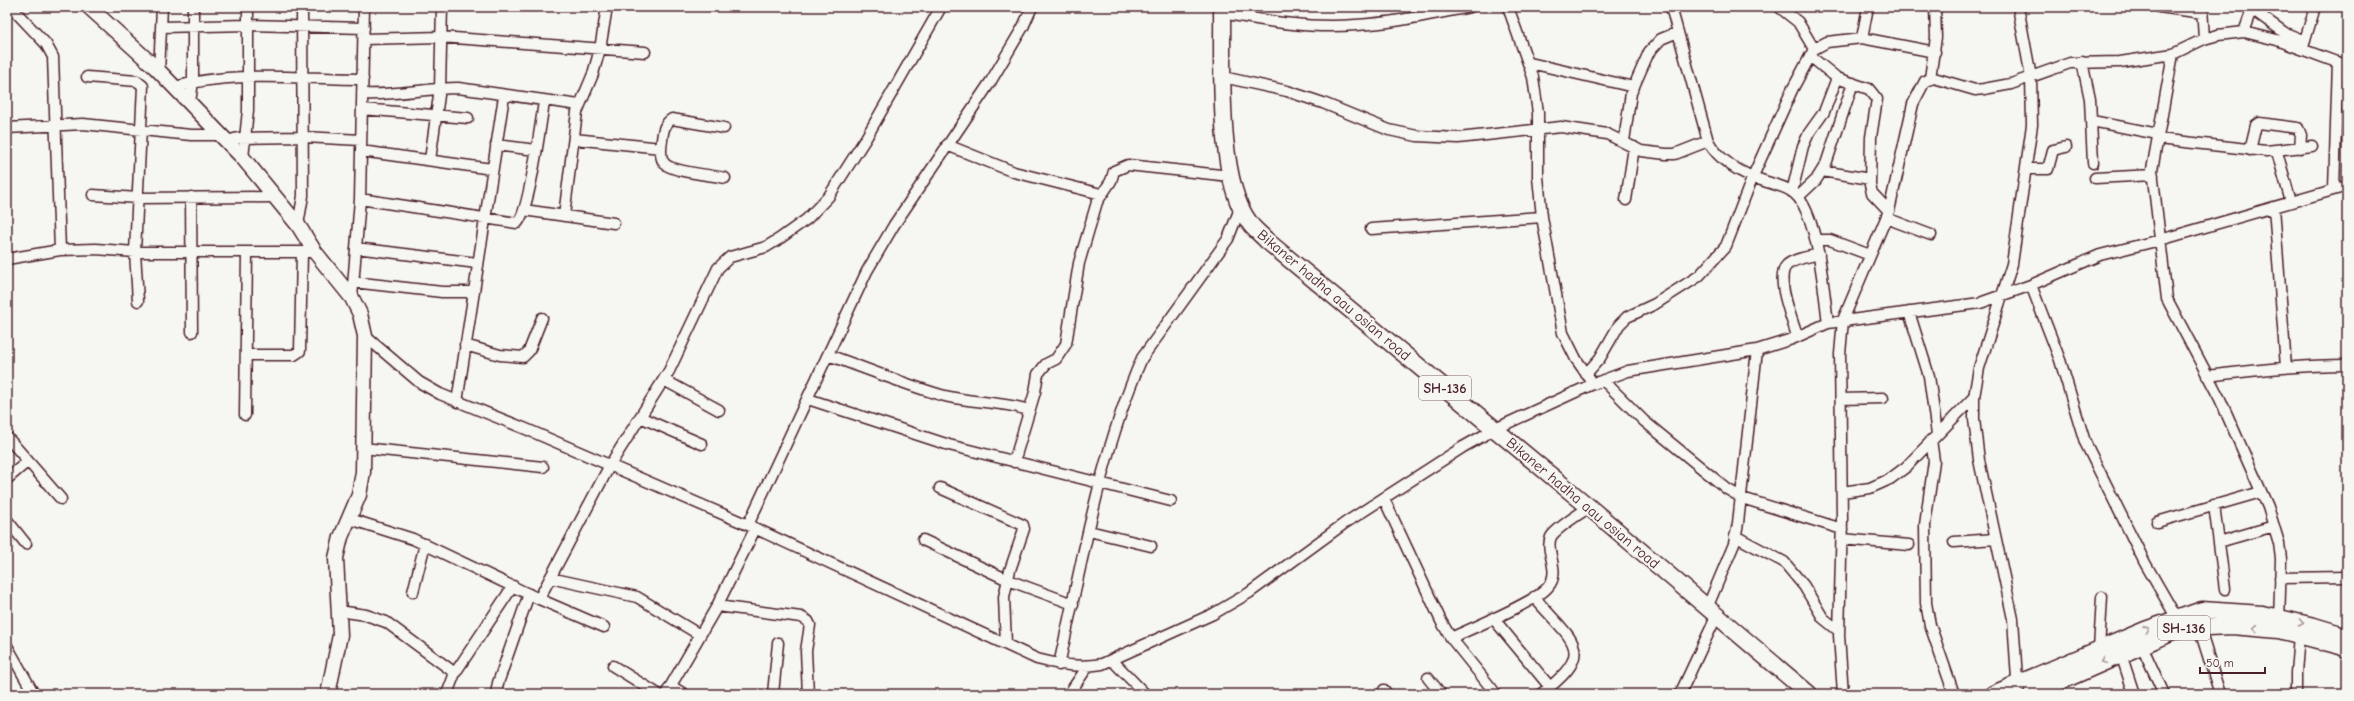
<svg xmlns="http://www.w3.org/2000/svg" width="2354" height="701" viewBox="0 0 2354 701" font-family="'Comic Neue',sans-serif">
	<rect width="100%" height="100%" fill="#f6f6f2"/>
	<filter id="ink" filterUnits="userSpaceOnUse"><feTurbulence type="fractalNoise" baseFrequency=".025" numOctaves="2"/><feDisplacementMap in="SourceGraphic" scale="8" xChannelSelector="R" yChannelSelector="G"/><feConvolveMatrix kernelMatrix="1 2 1 2 8 2 1 2 1" color-interpolation-filters="sRGB"/></filter>
	<g filter="url(#ink)">
		<g fill="none" stroke-linecap="round" stroke-linejoin="round">
			<g stroke="#4a1f2b" stroke-width="13">
				<path id="street" d="M11,7l35,37 7,13 7,193
					M1508,7l25,70 5,36v64l4,40 21,116 13,26 14,20
					M1671,7l37,134c12,21 36,34 59,41 9,3 21,5 28,12 23,20 29,99 33,129
					M1779,7l19,15 16,27
					M2018,7l13,70 1,48 -20,139 -33,104 -5,29v22l5,41 34,159 5,75
					M2159,7l44,6
					M2202,7l2,32
					M2249,7l36,26 20,8
					M1222,13c44,8 88,16 134,12 38,-2 77,-11 114,-18
					M162,27l86,-2 116,3
					M2244,32l8,-22
					M1862,38l6,-31
					M364,39l77,-2 204,15
					M2303,47l12,-40
					M2173,54l-21,116 15,129 53,100 48,108 11,36 2,16 -2,63
					M2082,62l8,37 3,64
					M1530,63l104,24
					M159,72l3,-65
					M87,77l50,4 6,5 -8,166 3,49
					M1223,77l64,14 36,12 66,27 28,6 41,2 103,-11 46,7 34,17 25,3h9l33,-13
					M1837,78l32,11 8,10 -6,38 -1,48 2,8 17,18
					M1930,78l6,-41 -1,-30
					M175,87c58,-17 127,-8 188,-8
					M362,94c33,2 64,-6 96,-6l121,17
					M190,102l3,-20v-75
					M362,109l106,9
					M2092,121l66,13
					M7,128l76,-4 108,11h30
					M724,128l-52,-9c-8,5 -9,12 -10,21 -1,7 -3,18 3,24 8,8 47,11 60,14
					M574,139l87,9
					M2158,139l108,12 46,-5
					M226,141l12,-3 66,-1 57,3
					M1624,141l7,-48 18,-41 12,-13 17,-7
					M496,145l40,5
					M947,145l67,27 87,22
					M2250,150l6,-25 3,-2 39,5 3,7 -1,13
					M361,151l131,18
					M2277,152l14,50
					M243,158l5,-48v-103
					M430,160l10,-72 2,-81
					M2027,169h21l5,-19 13,-3
					M1822,171l48,8
					M2095,178l58,-3
					M2334,189l4,-127
					M1792,192l11,-46 6,-13 15,-21 13,-34 -27,-22
					M93,195l45,3 136,-1
					M191,197l1,135
					M1798,197l18,-17 10,-16 27,-81
					M360,199l157,24c12,-9 24,-102 27,-121
					M1626,200l8,-53
					M2274,207l12,160
					M524,210l90,13
					M564,216l13,-104 16,-38 7,-25 7,-42
					M1886,218l45,17
					M298,225l5,-29 -1,-189
					M1371,229l171,-12
					M1817,240h13l40,15
					M356,248l121,15
					M7,259l53,-9 36,-1 39,3h180
					M353,282l89,10h31
					M2031,285l29,75 25,82 60,121 35,61
					M352,298l8,-99 4,-192
					M1909,312l20,64 8,58
					M365,336l54,46 21,12 86,35 222,96 289,134c22,6 43,9 65,5l111,-50 36,-21 96,-70 118,-76 32,-18 98,-45 35,-13 129,-21 35,-11 36,-16 152,-20 51,-18 69,-30 60,-15 187,-54
					M1797,336c-4,-15 -23,-59 -10,-71 8,-7 22,-8 32,-11
					M465,345l35,10 23,2 6,-6 13,-33
					M247,355h47l6,-4 2,-99
					M828,355c37,13 75,29 113,40 29,8 59,6 88,15
					M1586,374l14,-16 19,-33 8,-8 28,-13 44,-28 27,-30 27,-70 39,-86 22,-41 13,-7 35,-4 73,14
					M2207,376c47,-6 93,-11 140,-11
					M664,380l55,30
					M1603,380l41,41 83,68 15,9 100,31
					M808,399l141,46 222,56
					M1841,399l42,-1
					M457,402l47,-306
					M245,415l2,-162
					M640,417l62,27
					M7,437l54,62
					M1931,440l3,21 -9,64 1,78 4,22 24,69
					M363,448l180,19
					M1014,462l21,-70 3,-18 8,-10 10,-5 10,-15 13,-81 18,-61 14,-21 3,-10 14,-6 102,11
					M7,479l21,-18
					M940,488l83,37 1,4 -14,41 -6,27 2,47
					M1842,492l28,-4 20,-9 16,-12 68,-70
					M1384,499l57,122 10,17 45,56
					M2214,505l11,84
					M350,519l63,20 126,60 65,28
					M7,520l19,24
					M2157,522l104,-30
					M748,525l119,-254 27,-46 97,-144 32,-54 9,-20
					M1089,531l62,15
					M1735,536l49,26 20,24 19,32 16,13
					M1842,539l67,6
					M923,540l85,40 65,24
					M1954,542l41,-3
					M2219,542l55,-16
					M550,578l87,19 63,38
					M2280,578l67,-1
					M413,592l12,-48
					M1534,597c38,45 65,53 7,97
					M539,599l71,-134 59,-94 49,-103 12,-11 36,-10 13,-8 28,-20 22,-23 37,-58 75,-131
					M717,606l84,11 7,4 2,4 -4,26 2,43
					M1707,608l27,-64 4,-21 19,-173
					M339,611l27,4 20,7 69,51
					M1493,618l57,69
					M2199,627l21,67
					M1451,638c21,-10 85,-36 97,-51 14,-16 -4,-36 3,-50 5,-9 29,-23 38,-30
					M2141,644l23,50
					M7,646l27,48
					M2099,649l3,-52
					M2121,654l13,40
					M1112,660l33,34
					M1059,665c23,-103 41,-210 83,-307l86,-119 13,-33
					M613,666l45,28
					M1428,678l13,16
					M671,686l13,8
					M1384,690l3,4
					M447,694l8,-21 58,-87
					M496,694l2,-11 31,-89
					M666,694l51,-88 38,-77
					M773,694l5,-51
					M1069,694l19,-28
					M1680,694l37,-79
					M1843,694l-4,-59 3,-116 -2,-165 3,-34 46,-109 24,-107 12,-23 9,-3 41,12 9,-1 27,-5 59,-21 50,-1 53,-8 31,-15 14,-4 26,-3 33,8 70,26
					M2296,694v-21l3,-38"/>
			</g>
			<g stroke="#4a1f2b" stroke-width="17">
				<path id="secondary" d="M89,7l66,60 88,91 55,67 17,27 37,46 8,16 5,22 -2,136 -4,23 -18,42 -5,21 4,77 -12,59"/>
			</g>
			<g stroke="#4a1f2b" stroke-width="19">
				<path id="primary" d="M1222,7c1,55 -6,171 27,215 4,7 12,12 17,18l323,267 220,187
					M1993,694l152,-64 57,-20 60,4 52,12 33,10
					M2032,694l150,-66 50,-2 47,4 61,16 7,3"/>
			</g>
			<use href="#street" stroke="#f6f6f2" stroke-width="10"/>
			<use href="#secondary" stroke="#f6f6f2" stroke-width="14"/>
			<use href="#primary" stroke="#f6f6f2" stroke-width="16"/>
		</g>
		<defs><path id="oneway-chevron" d="M-2-3.5L2.5 0L-2 3.5" fill="none" stroke-width="1.6" stroke-linecap="round" stroke-linejoin="round"/></defs>
		<g stroke="#a99598">
			<use href="#oneway-chevron" transform="translate(2301 623) rotate(12)"/>
			<use href="#oneway-chevron" transform="translate(2255 628) rotate(-174)"/>
			<use href="#oneway-chevron" transform="translate(2147 629) rotate(-21)"/>
			<use href="#oneway-chevron" transform="translate(2104 661) rotate(157)"/>
		</g>
	</g>
	<g text-anchor="middle" dominant-baseline="central" stroke-width="4" stroke-linejoin="round" paint-order="stroke">
		<g fill="#f6f6f2" stroke="#7e6067" stroke-width="1">
			<rect x="1419" y="376" width="52" height="24" rx="3"/>
			<rect x="2158" y="616" width="52" height="24" rx="3"/>
		</g>
		<g font-size="14" font-weight="bold" fill="#4a1f2b">
			<text x="1445" y="388">SH-136</text>
			<text x="2184" y="628">SH-136</text>
		</g>
		<g font-size="15" fill="#4a1f2b" stroke="#f6f6f2">
			<text transform="translate(1334 295) rotate(40)">Bikaner hadha aau osian road</text>
			<text transform="translate(1583 503) rotate(40)">Bikaner hadha aau osian road</text>
		</g>
	</g>
	<rect width="2354" height="701" fill="none" stroke="#f6f6f2" stroke-width="24"/>
	<rect x="12" y="12" width="2330" height="677" fill="none" stroke="#4a1f2b" stroke-width="1.5" filter="url(#ink)"/>
	<path d="M2200 667v6h65v-6" fill="none" stroke="#4a1f2b" stroke-width="2"/>
	<text x="2206" y="667" font-size="12" fill="#4a1f2b" stroke="#f6f6f2" stroke-width="3" paint-order="stroke">50 m</text>
</svg>
